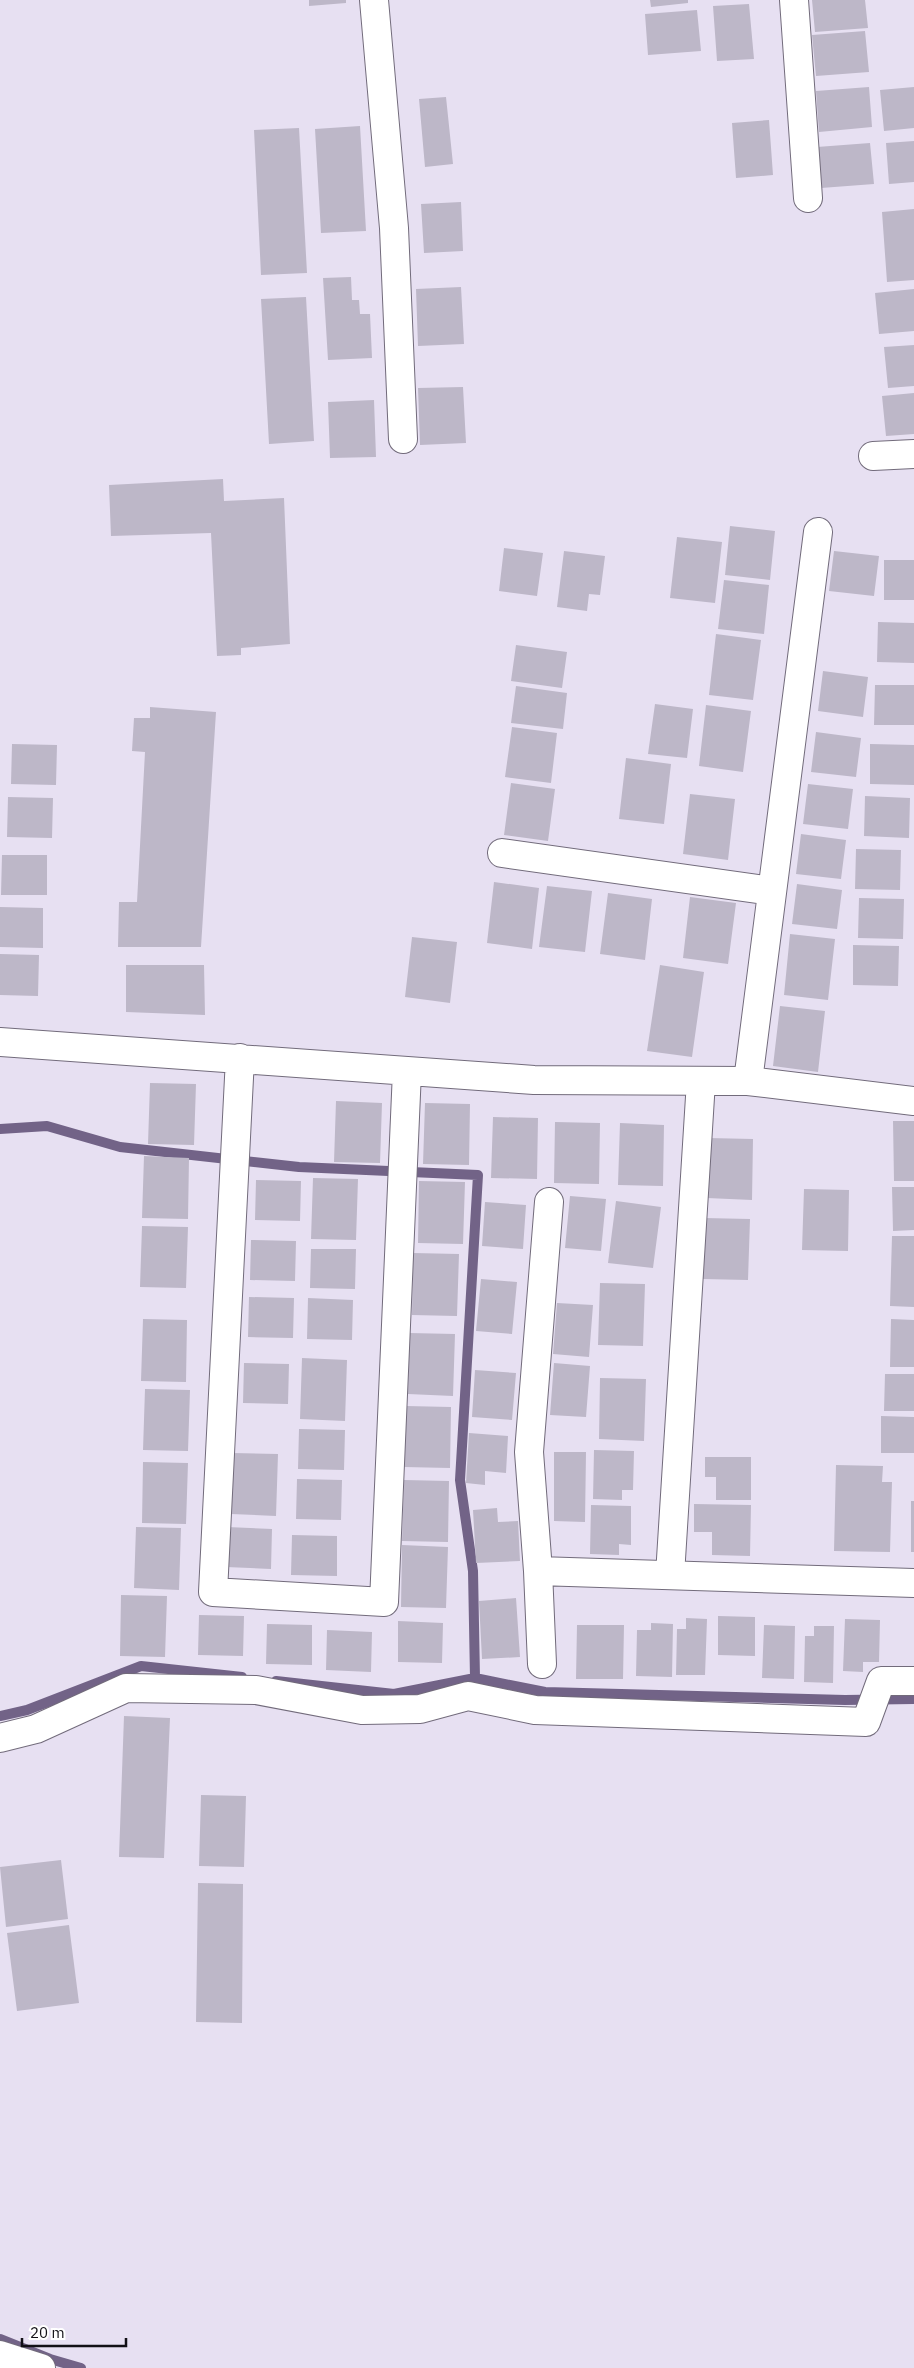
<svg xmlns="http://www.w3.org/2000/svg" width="914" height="2368" viewBox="0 0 914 2368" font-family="'IBM Plex Sans',sans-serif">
	<rect width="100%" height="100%" fill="#e7e0f2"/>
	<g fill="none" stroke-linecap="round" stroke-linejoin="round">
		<path stroke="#726387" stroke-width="10" d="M0,1129l47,-3 73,21 179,20 179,8 -18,305 13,91 2,107
			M276,1681l118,13 81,-16 70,14 300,8 69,-1
			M0,1716l27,-6 114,-44 101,11
			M0,2339l50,20 31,9"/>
	</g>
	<path fill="#bdb7c8" d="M309,0h37v3l-37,3z
		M650,0h38v3l-37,4z
		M812,0h53l3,28 -53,4z
		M749,4l5,55 -37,2 -4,-55z
		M697,10l4,41 -53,4 -3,-41z
		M865,31l4,41 -53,4 -4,-41z
		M869,87l3,40 -53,5 -3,-41z
		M914,87v41l-30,3 -4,-41z
		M446,97l7,67 -28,3 -6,-68z
		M769,120l4,55 -37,3 -4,-55z
		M360,126l6,105 -45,2 -6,-104z
		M299,128l8,145 -46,2 -7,-145z
		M914,141v41l-25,2 -3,-41z
		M870,143l4,41 -53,4 -4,-41z
		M461,202l2,49 -39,2 -3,-49z
		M914,209v71l-27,2 -5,-70z
		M351,277l1,23h7l1,14h10l2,44 -44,2 -5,-82z
		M461,287l3,57 -46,2 -2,-57z
		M914,289v42l-35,3 -4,-41z
		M306,297l8,144 -45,3 -8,-145z
		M914,345v41l-26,2 -4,-41z
		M463,387l3,56 -46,2 -2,-57z
		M914,393v41l-28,2 -4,-40z
		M374,400l2,57 -46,1 -2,-56z
		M223,479l1,22 60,-3 6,146 -49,4v7l-24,1 -6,-123 -100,3 -2,-51z
		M730,526l45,5 -5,49 -45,-5z
		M677,537l45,5 -7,61 -45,-5z
		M504,548l39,5 -6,43 -38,-5z
		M564,551l41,5 -5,39 -11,-1 -2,17 -30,-4z
		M834,551l45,5 -5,40 -45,-5z
		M884,560h30v40h-30z
		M724,580l45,5 -5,49 -46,-5z
		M878,622l36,1v40l-37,-1z
		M716,634l45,6 -8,60 -44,-5z
		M516,645l51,7 -5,36 -51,-7z
		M823,671l45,6 -5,40 -45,-6z
		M875,685h39v40h-40z
		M516,686l51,7 -4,36 -52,-6z
		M655,704l38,5 -6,49 -39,-4z
		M706,705l45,6 -8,61 -44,-6z
		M150,707l66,5 -15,235h-83l1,-45h18l8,-150 -13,-1 2,-33h16z
		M512,727l45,6 -6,50 -46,-6z
		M816,732l45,6 -5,39 -45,-5z
		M12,744l45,1 -1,40 -45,-1z
		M870,744l44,1v40l-44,-1z
		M626,758l45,6 -7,60 -45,-5z
		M511,783l44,6 -7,52 -44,-6z
		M808,784l45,5 -5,40 -45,-5z
		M690,794l45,5 -7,61 -45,-6z
		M865,796l45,2 -1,40 -45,-2z
		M8,797l45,1 -1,40 -45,-1z
		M801,834l45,6 -5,39 -45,-5z
		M856,849l45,1 -1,40 -45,-1z
		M2,855h45v40h-46z
		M494,882l45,6 -7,61 -45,-6z
		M797,884l45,6 -5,39 -45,-5z
		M547,886l45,5 -7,61 -46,-5z
		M608,893l44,6 -7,61 -45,-6z
		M690,897l46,6 -8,61 -45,-6z
		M859,898l45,1 -1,40 -45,-1z
		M0,907l43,1v40l-43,-1z
		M790,934l45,5 -7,61 -44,-5z
		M412,937l45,5 -7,61 -45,-6z
		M853,945l46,1 -1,40 -45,-1z
		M0,954l39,1 -1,41 -38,-1z
		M126,965h78l1,50 -79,-3z
		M660,965l44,7 -12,85 -45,-6z
		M780,1006l45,5 -7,61 -45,-6z
		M150,1083l46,1 -2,61 -46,-1z
		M336,1101l46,2 -2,60 -46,-1z
		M425,1103l45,1 -1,61 -46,-1z
		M493,1117l45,1 -1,61 -46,-1z
		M893,1121h21v60h-20z
		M555,1122l45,1 -1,61 -45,-1z
		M620,1123l44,2 -1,61 -45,-1z
		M708,1138l45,1 -1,61 -45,-2z
		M144,1156l45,2 -1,61 -46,-1z
		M313,1178l45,1 -2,61 -45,-1z
		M256,1180l45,1 -1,40 -45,-1z
		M419,1181l46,1 -2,62 -45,-1z
		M892,1187h22v43l-21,1z
		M804,1189l45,1 -1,61 -46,-1z
		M570,1196l36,3 -5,52 -36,-3z
		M616,1201l45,6 -8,61 -45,-5z
		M485,1202l41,3 -3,44 -41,-3z
		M704,1218l46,1 -2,61 -45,-1z
		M142,1226l46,1 -2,61 -46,-1z
		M892,1236h22v71l-24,-1z
		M251,1240l45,1 -1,40 -45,-1z
		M311,1249h45l-1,40 -45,-1z
		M413,1253l46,1 -2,62 -45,-1z
		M481,1279l36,3 -5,52 -36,-3z
		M600,1283l45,1 -2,62 -45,-1z
		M249,1297l45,1 -1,40 -45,-1z
		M308,1298l45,2 -1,40 -45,-1z
		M557,1303l36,2 -4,52 -36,-3z
		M143,1319l44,1 -1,62 -45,-1z
		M891,1319l23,1v47h-24z
		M409,1333l46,1 -2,62 -45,-2z
		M302,1358l45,2 -2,61 -45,-2z
		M244,1363l45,1 -1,40 -45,-1z
		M554,1363l36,3 -4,51 -36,-2z
		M475,1370l41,3 -4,47 -40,-3z
		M885,1374h29v37h-30z
		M600,1378l46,1 -2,62 -45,-2z
		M145,1389l45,1 -2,61 -45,-1z
		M406,1406l45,1 -1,61 -46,-1z
		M881,1416l33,1v36h-33z
		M299,1429l46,1 -1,40 -46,-1z
		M469,1433l39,3 -2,37 -21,-2v14l-19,-2z
		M594,1450l40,1 -1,39h-11v10l-29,-1z
		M554,1452h32l-1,70 -31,-1z
		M232,1453l46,1 -2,62 -45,-2z
		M705,1457h46v43h-35v-23h-11z
		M143,1462l45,1 -2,61 -44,-1z
		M836,1465l47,1 -1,16h10l-2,70 -56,-1z
		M297,1479l45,1 -1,40 -45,-1z
		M404,1480l45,1 -1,61 -46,-1z
		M911,1501h3v51h-3z
		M694,1504l57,1 -1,51 -38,-1v-23h-18z
		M591,1505l40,1v39l-12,-1v11l-29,-1z
		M497,1508l1,14 20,-1 2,40 -44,2 -3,-53z
		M136,1527l45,1 -2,62 -45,-2z
		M227,1527l45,2 -1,40 -45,-2z
		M292,1535l45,1v40l-46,-1z
		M402,1545l46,2 -2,61 -45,-1z
		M121,1595l46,1 -2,61 -45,-1z
		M516,1598l4,59 -38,2 -3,-58z
		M199,1615l45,1 -1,40 -45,-1z
		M718,1616l37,1v39l-37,-1z
		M686,1618l21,1 -2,56h-29l1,-46h9z
		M845,1619l35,1 -1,42h-16v10l-20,-1z
		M398,1621l45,2 -1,40 -44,-1z
		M651,1623l22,1 -1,53 -36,-1 1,-46h14z
		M267,1624l45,1v40l-46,-1z
		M577,1625h47l-1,54h-47z
		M764,1625l31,1 -1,53 -32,-1z
		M814,1626h20l-1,57 -29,-1 1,-46h9z
		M327,1630l45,2 -1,40 -45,-2z
		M124,1716l46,2 -6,140 -45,-1z
		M201,1795l45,1 -2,71 -45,-1z
		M61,1860l7,59 -62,8 -6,-60z
		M198,1883l45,1 -1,139 -46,-1z
		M69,1925l10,78 -62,8 -10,-78z"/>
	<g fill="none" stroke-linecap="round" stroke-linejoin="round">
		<g stroke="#726b7b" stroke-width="30">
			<path id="minor" d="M374,0l20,228 9,211
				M794,0l14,198
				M873,456l41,-2
				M502,853l270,38
				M0,1042l534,38 214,1 166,20
				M240,1058l-27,534 171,10 23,-531
				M748,1081l70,-549
				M538,1571l376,12
				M670,1575l31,-494
				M542,1664l-4,-93 -9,-119 20,-250
				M0,1738l36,-9 90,-41 130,2 106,20 58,-1 48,-13 67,14 331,12 15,-41h33
				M0,2355l41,13"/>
		</g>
		<use href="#minor" stroke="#fff" stroke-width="28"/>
	</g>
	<path d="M22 2338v8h104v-8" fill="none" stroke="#121016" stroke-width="2.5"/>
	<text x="30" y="2338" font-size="15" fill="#121016" stroke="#ffffff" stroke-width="4" paint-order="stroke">20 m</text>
</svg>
